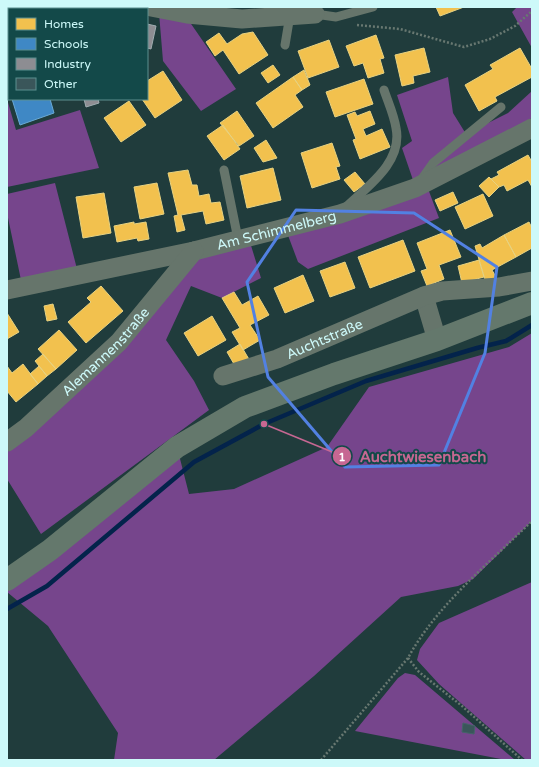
<svg xmlns="http://www.w3.org/2000/svg" width="539" height="767" viewBox="0 0 539 767" font-family="'Varela Round',sans-serif">
	<rect width="100%" height="100%" fill="#203c3c"/>
	<path fill="#76458c" d="M517,7h15v41l-20,-36z
		M159,13l28,5 49,71 -35,22 -38,-50z
		M448,77l5,36 13,21 42,-21 24,-22v27l-36,22 -83,40 -11,-32 10,-7 -15,-46z
		M7,99l9,31 64,-20 19,58 -92,19z
		M55,183l22,86 -56,11 -14,-67v-19z
		M427,186l12,32 -131,51 -10,-7 -12,-32z
		M249,239l12,39 -39,20 -31,-12 -25,54 28,41 15,29 -168,124 -34,-55v-29l190,-197z
		M532,333v188l-59,58 -15,7 -57,11 -87,79 -100,84h-100l4,-27 -70,-107 -41,-34v-12l170,-133 12,47 45,-5 93,-42 42,-60 140,-40z
		M532,582v178h-6l-87,-76 -22,-24 3,-11 19,-26z
		M405,673l10,2 100,85h-9l-151,-29 43,-53z"/>
	<path fill="#f2c14e" stroke="#e7d281" d="M71,7h6l10,2h-17z
		M436,7h28l-24,9z
		M253,32l15,23 -29,19 -16,-24 -8,6 -9,-14 13,-9 8,11 15,-10z
		M376,35l8,23 -4,1 4,14 -16,5 -5,-15 -9,3 -8,-20z
		M329,40l10,27 -31,11 -10,-27z
		M424,48l6,24 -17,4 1,7 -12,3 -7,-31z
		M520,48l12,21v8l-37,20 2,4 -18,10 -14,-26 28,-16 -3,-4z
		M273,65l7,10 -12,8 -7,-10z
		M304,70l6,15 -8,5 -9,-13z
		M163,71l19,29 -27,18 -13,-19h5v-18z
		M293,77l9,13 -7,5 8,12 -30,21 -17,-25z
		M364,79l9,25 -38,13 -9,-25z
		M129,101l17,24 -25,17 -17,-24z
		M237,111l17,25 -15,10 -19,-23z
		M370,111l5,13 -12,5 3,7 16,-7 8,18 -30,12 -7,-19 3,-1 -9,-24 8,-3 2,4z
		M223,125l17,24 -16,11 -17,-24z
		M266,140l11,18 -14,4 -9,-14z
		M332,143l8,23 -4,1 4,12 -28,9 -11,-35z
		M528,155l4,7v25l-4,-7 -21,11 -3,-6 -5,2 -8,-8 8,-4 -2,-3z
		M273,168l8,32 -34,8 -7,-32z
		M188,170l4,15h5l2,11 10,-2 2,9 9,-1 4,18 -18,4 -3,-13 -22,4 4,15 -8,2 -3,-16 4,-1 -10,-42z
		M355,172l10,12 -11,8 -10,-12z
		M489,177l10,10 -10,10 -10,-11z
		M157,183l7,31 -24,5 -6,-32z
		M453,192l5,11 -18,8 -5,-11z
		M104,193l7,40 -28,5 -7,-41z
		M483,194l10,22 -28,13 -10,-22z
		M134,222v2l12,-2 3,17 -11,2 -1,-3 -20,4 -3,-16z
		M529,222l3,6v20l-16,9 -12,-22z
		M450,230l11,27 -22,8 5,14 -17,7 -6,-15 6,-2 -10,-26z
		M504,235l12,22 -24,13 4,7 -10,6 -11,-37 5,-2 2,4z
		M403,240l12,31 -45,17 -12,-31z
		M479,260l5,17 -22,6 -4,-17z
		M345,262l10,26 -25,9 -10,-26z
		M303,275l11,26 -29,12 -11,-25z
		M101,286l22,25 -37,32 -18,-21 23,-20 -4,-4z
		M234,292l8,13 16,-9 11,19 -19,10 10,15 -17,10 -11,-18 8,-4 -18,-30z
		M53,304l4,15 -10,2 -3,-15z
		M7,313l12,19 -12,7z
		M212,316l14,24 -28,16 -14,-23z
		M59,330l18,20 -21,19 -18,-20z
		M240,344l10,17 -16,3 -7,-12z
		M43,354l13,15 -9,7 -12,-15z
		M23,364l15,20 -22,18 -9,-11v-25l5,7z
		M39,366l8,10 -9,8 -8,-10z"/>
	<path fill="#3f88c5" stroke="#6aaad5" d="M7,7l12,2h-10v90h2l-4,1z
		M12,99h38l4,14 -34,12z"/>
	<path fill="#8d8d92" stroke="#a0adb1" d="M147,24l9,2 -5,23 -4,-1z
		M84,99h14l1,4 -13,4z"/>
	<g fill="none" stroke-linecap="round" stroke-linejoin="round">
		<path stroke="#03234b" stroke-width="4.5" d="M7,609l40,-23 147,-124 70,-38 102,-43 111,-33 29,-7 26,-16"/>
	</g>
	<path fill="#3a565a" stroke="#436468" d="M463,723l12,3 -1,8 -12,-2z"/>
	<g fill="none" stroke-linecap="round" stroke-linejoin="round">
		<path stroke="#687871" stroke-width="2.5" stroke-dasharray="2 2" stroke-linecap="butt" d="M357,25l43,4 64,18 26,-8 25,-13 17,-15
			M408,658l11,14 43,34 60,54
			M321,760l87,-102c28,-52 81,-95 124,-137"/>
		<path stroke="#66756b" stroke-width="9" d="M133,9v-2
			M315,14l21,3 37,-10
			M285,45l5,-30
			M224,170l14,69
			M421,180l12,-17 68,-56
			M346,207c22,-21 57,-45 50,-79 -2,-13 -8,-26 -12,-38"/>
		<g stroke="#66756b" stroke-width="19">
			<path d="M151,7l36,7 55,5 73,-5"/>
			<path id="s1" d="M7,290l187,-39 146,-37 75,-26 117,-60"/>
			<path d="M424,296l13,44"/>
			<path id="s2" d="M223,376l54,-17 147,-63 18,-5 57,-4 33,-6"/>
			<path id="s3" d="M7,442l19,-14 93,-86 75,-91"/>
		</g>
		<path stroke="#64786c" stroke-width="22" d="M7,580l43,-30 127,-103 68,-40 89,-33 103,-34 95,-37"/>
	</g>
	<path fill="none" stroke="#5281e2" stroke-width="3" stroke-linejoin="round" d="M296,210l118,3 83,54 -12,86 -46,112 -94,2 -77,-90 -21,-95z"/>
	<g text-anchor="middle" dominant-baseline="central" stroke-width="4" stroke-linejoin="round" paint-order="stroke">
		<g font-size="14" fill="#cdf9f9" stroke="#134949">
			<text stroke="none"><textPath href="#s1" startOffset="276">Am Schimmelberg</textPath></text>
			<text stroke="none"><textPath href="#s2" startOffset="108">Auchtstraße</textPath></text>
			<text stroke="none"><textPath href="#s3" startOffset="134">Alemannenstraße</textPath></text>
		</g>
	</g>
	<path fill="none" stroke="#c66792" stroke-width="1.5" d="M264 424L342 456"/>
	<g fill="#c66792" stroke="#134949" stroke-width="1.5">
		<circle cx="264" cy="424" r="4"/>
		<circle cx="342" cy="456" r="10"/>
	</g>
	<g font-size="12" text-anchor="middle" font-weight="bold" fill="#fff">
		<text x="342" y="461">1</text>
	</g>
	<g font-size="15" text-anchor="middle" font-weight="bold" fill="#c66792" stroke="#134949" stroke-width="4" stroke-linejoin="round" paint-order="stroke">
		<text x="423" y="462">Auchtwiesenbach</text>
	</g>
	<rect width="539" height="767" fill="none" stroke="#cdf9f9" stroke-width="16"/>
	<rect x="8" y="8" width="140" height="92" fill="#134949" stroke="#5d8f8f"/>
	<rect x="16" y="18" width="20" height="12" fill="#f2c14e" stroke="#5d8f8f"/>
	<text x="44" y="28" font-size="12" fill="#cdf9f9">Homes</text>
	<rect x="16" y="38" width="20" height="12" fill="#3f88c5" stroke="#5d8f8f"/>
	<text x="44" y="48" font-size="12" fill="#cdf9f9">Schools</text>
	<rect x="16" y="58" width="20" height="12" fill="#8d8d92" stroke="#5d8f8f"/>
	<text x="44" y="68" font-size="12" fill="#cdf9f9">Industry</text>
	<rect x="16" y="78" width="20" height="12" fill="#3a565a" stroke="#5d8f8f"/>
	<text x="44" y="88" font-size="12" fill="#cdf9f9">Other</text>
</svg>
